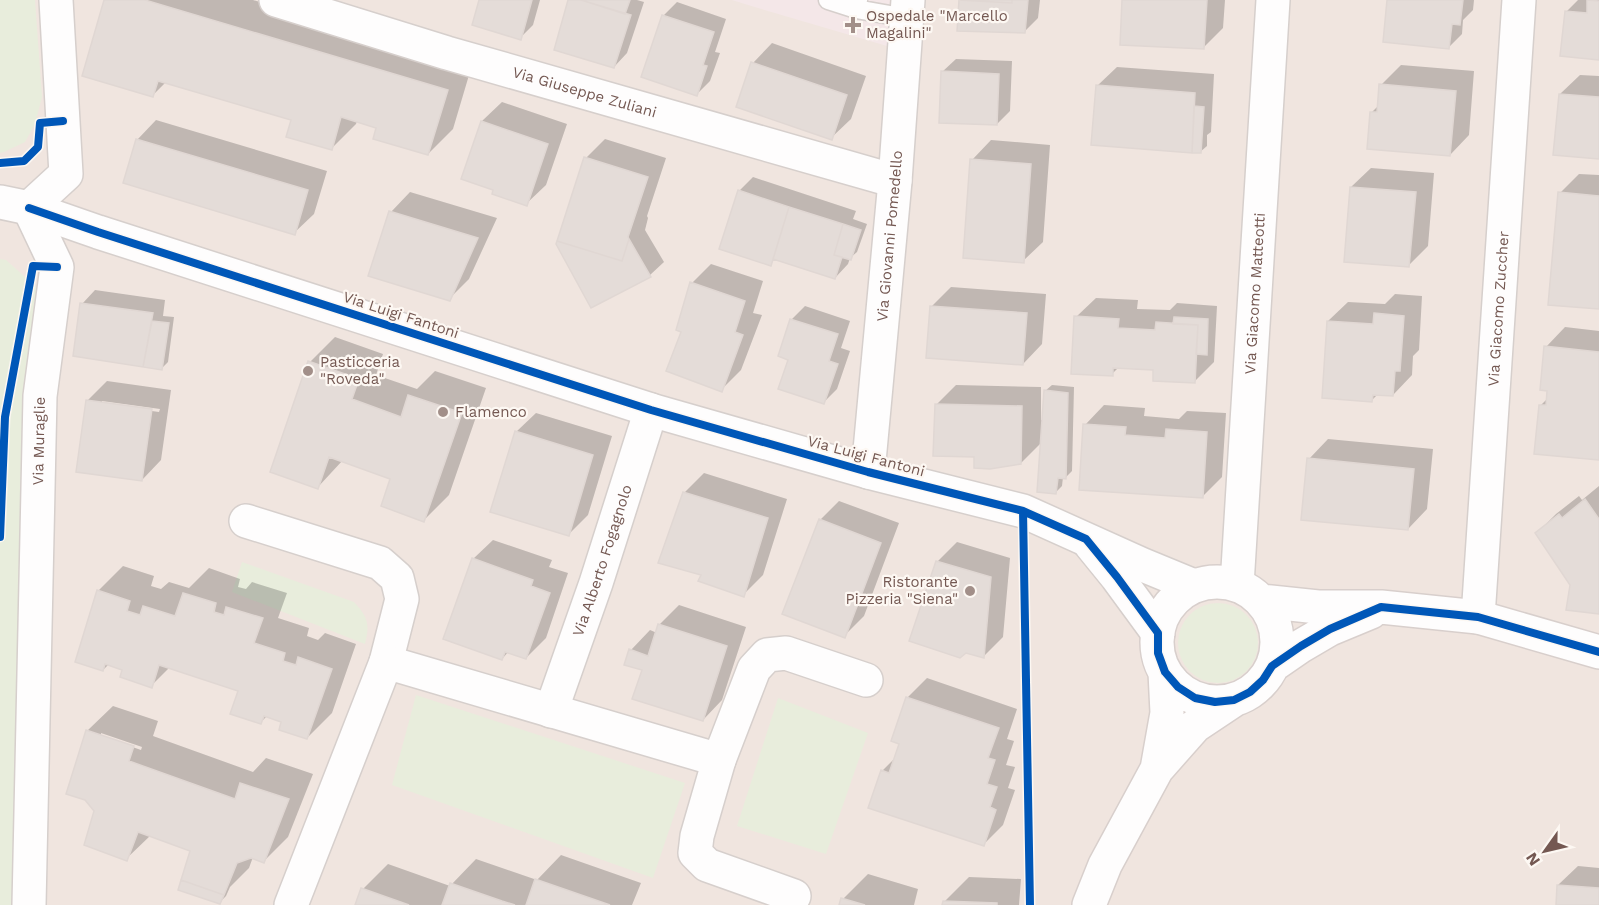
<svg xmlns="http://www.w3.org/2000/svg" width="1599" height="905" viewBox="0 0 1599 905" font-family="'Work Sans',sans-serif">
	<rect width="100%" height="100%" fill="#f8f4f0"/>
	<path fill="#f0e5df" d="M0,0h1599v905h-1599z"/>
	<path fill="#f4e7e8" d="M732,0h158l-3,46 -139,-41z"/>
	<path fill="#e8eddc" d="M0,0h35l7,97 -7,27 -10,18 -21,10 -4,1z
		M0,259l6,1 37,33 -17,129 -14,483h-12z
		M242,562l112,40c14,15 16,22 11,42l-133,-52z
		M1178 643a40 40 0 1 1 80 0a40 40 0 1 1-80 0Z
		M416,695l269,88 -32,95 -261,-93z
		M778,698l90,35 -42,121 -89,-28z"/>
	<path fill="#0003" fill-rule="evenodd" d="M106,0h147l219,65 -19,64 -25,25 -50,-27 -21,-6 -1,3 -25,25 -39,-30 -126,-37 -13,13z
		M481,0h59l-7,25 -13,13z
		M570,0h67l7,2 -17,51 -13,14z
		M961,0h79l-2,18 -14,14z
		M1123,0h102l-2,28 -19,19z
		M1389,0h85l-1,10 -10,10 -1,14 -13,13z
		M1578,0h21v58l-33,-46z
		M677,2l49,17 -11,33 5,1 -10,28 -13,13 -34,-78z
		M772,43l94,33 -15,43 -20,19 -78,-75z
		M956,59l56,2 -2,50 -13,13 -55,-52z
		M1401,65l73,6 -5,64 -19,20 -78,-43 7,-7 2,-20z
		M1117,67l97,7 -3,58 -4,3v11l-7,6 -103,-66z
		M1580,75l19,1v81l-39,-63z
		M502,102l65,22 -21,61 -20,19 -31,-15 -32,-11 19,-57z
		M156,120l171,51 -13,43 -20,19 -157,-93z
		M605,139l61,19 -19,58 1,2 -3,12 19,32 -14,13 -58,31 -6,-148z
		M991,140l59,5 -7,97 -20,19 -51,-101z
		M1371,168l63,5 -6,73 -19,19 -58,-78z
		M1579,174l20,1v133l-39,-115z
		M753,177l103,34 -3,8 14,5 -10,28 -7,6 -2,6 -13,14 -59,-20 -6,6 -31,-73z
		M410,192l87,26 -28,61 -20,20 -58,-87z
		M711,264l52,17 -10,32 9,2 -21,55 -20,20 -38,-59 9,-48z
		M951,287l95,7 -4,50 -19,20 -91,-58z
		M95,290l70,10 -2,16 11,1 -6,45 -6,6 -87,-13 7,-51z
		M1395,294l27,2 -3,54 -6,6 -1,19 -19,20 -15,-1 -6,6 -44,-79 20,-19 37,2z
		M1096,298l42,2 -1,9 33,1 7,-7 40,3 -3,56 -19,19 -40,-13 -35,-2 -8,8 -36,-57z
		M805,306l45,15 -9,27 9,3 -13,38 -13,13 -35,-43 -9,-3 12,-37z
		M1565,327l34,4v127l-59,-52 8,-8 -2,-51z
		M335,337l48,17 -7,21 41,14 18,-18 51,17 -37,107 -25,25 -32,-42 -49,-18 -25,27 -8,-125z
		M107,381l64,9 -10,70 -19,20 -55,-79zM102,401l58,8 -1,3 -57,-8z
		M956,385l85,2v33h2l2,-29 7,-6 22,2 -2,84 -7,7 -2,-1 -1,9 -7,7 -13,-51 -21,21 -46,-7 -38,-52z
		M1104,405l41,3 -1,8 35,3 8,-8 39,2 -4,64 -20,20 -117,-72z
		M536,413l76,23 -24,79 -20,20 -52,-103z
		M1328,439l105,10 -6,60 -19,20 -99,-70z
		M704,473l83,26 -24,76 -20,20 -40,-21 -19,-81z
		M1599,486v126l-28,-28 -34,-51 19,-19 23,-18 3,4z
		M839,501l60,22 -35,93 -20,20 -24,-116z
		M493,540l59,20 -3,7 19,6 -22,65 -20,20 -17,-7 -7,8 -29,-100z
		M957,542l53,16 -7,79 -19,19 -47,-94z
		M123,566l31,10 -3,10 10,3 8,-7 20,6 20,-20 31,11 -2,8 8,2 6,-7 35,11 -9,25 31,10 -2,8 11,4 7,-7 31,11 -24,69 -25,25 -24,-17 -16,-5 -6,6 -21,-32 -70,-23 -19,19 -27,-17 -15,-5 -6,6 -5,-79z
		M679,605l67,22 -24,73 -19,20 -60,-51 -12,-19 19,-20 7,3 2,-8z
		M927,678l90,31 -10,30 7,2 -8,24 9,2 -7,21 7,2 -12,35 -20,20 -101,-74 14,-14 5,-14 6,-45z
		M113,706l45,15 -5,15 100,36 13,-14 47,16 -25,63 -24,24 -11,-4 -4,11 -19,19 -4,9 -6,6 -28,-52 -41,-15 -25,24 -30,-48 -10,-12 -19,-6 21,-63zM101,733l41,14 -1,3 -40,-14z
		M561,855l80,28 -9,22h-275l6,-16 25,-25 62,22 26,-27 61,21z
		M1578,866l21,2v37h-42l1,-20z
		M868,874l50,15 -4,16h-73l2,-6z
		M969,877l52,2 -2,26h-75v-3z"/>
	<path fill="#e4dcd8" stroke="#e0d7d3" stroke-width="1.5" d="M104,0h41l303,90 -20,65 -55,-16 3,-11 -35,-11 -9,33 -46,-13 5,-17 -133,-39 -5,16 -71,-21z
		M479,0h53l-11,40 -49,-15z
		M568,0h13l50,15 -17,53 -60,-18z
		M581,0h49l-5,14z
		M958,0h54v3z
		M959,0l53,3v-3h16l-3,33 -68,-2z
		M1122,0h85l-3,49 -84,-4z
		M1387,0h76l-3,25 -8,-1 -3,25 -66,-7z
		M1587,0l12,1v59l-39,-4 5,-45 22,2z
		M662,15l52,17 -11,33 4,1 -10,30 -56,-19z
		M751,62l96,33 -15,45 -96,-33z
		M941,71l58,3 -2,51 -58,-2z
		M1379,84l77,7 -6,65 -83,-7 3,-37h7z
		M1096,85l99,8 -3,60 -101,-8z
		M1559,94l40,3v62l-46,-4z
		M1194,106l10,1 -3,46h-9z
		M481,121l67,23 -21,62 -35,-12 1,-4 -32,-11z
		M136,139l172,51 -13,45 -172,-52z
		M584,157l64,20 -20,60 1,2 -7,22 -65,-20z
		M970,159l61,5 -7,99 -61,-5z
		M1350,187l66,5 -7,75 -65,-5z
		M738,190l51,17 -18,59 -52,-17z
		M1558,192l41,4v113l-51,-4z
		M789,207l54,17 -9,31 8,2 -7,22 -62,-20z
		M389,211l89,27 -28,63 -82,-25z
		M843,224l18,6 -10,30 -17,-5z
		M629,239l22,38 -60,31 -35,-64 1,-3 65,20z
		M690,282l55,19 -10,31 8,3 -21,57 -56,-21 15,-39 -5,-2z
		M80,303l73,10 -10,54 -70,-11z
		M930,306l97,7 -4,52 -97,-7z
		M1374,313l30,3 -4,55h-5l-2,25 -20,-1 -1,7 -50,-4 5,-77 46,3z
		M1074,316l45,3 -1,9 37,2 1,-8 42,3 -3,58 -42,-2v-11l-40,-2v8l-42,-2z
		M1174,317l34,2 -1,36 -11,-1 2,-29 -25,-1z
		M790,319l48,15 -9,27 9,3 -14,40 -46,-15 10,-29 -10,-4z
		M152,321l17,2 -7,47 -19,-3z
		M1544,346l55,6v108l-65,-6 5,-49h7l1,-14 -7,-1z
		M308,361l51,18 -7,20 49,18 7,-22 54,18 -38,109 -43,-16 9,-27 -61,-22 -11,32 -48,-17z
		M1044,390l24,3 -2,86 -8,-1 -2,16 -19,-2z
		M86,400l66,9 -10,72 -66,-9z
		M935,404l87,2 -1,58 -31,5 -16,-1v-11l-41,-1z
		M1083,424l43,3 -1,8 40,3 1,-9 41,3 -4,66 -124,-8z
		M515,431l78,24 -24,81 -79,-24z
		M1307,458l107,11 -6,61 -107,-10z
		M683,492l85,26 -24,79 -46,-16 3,-6 -43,-12z
		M1585,499l14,20v95l-33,-4 4,-25 -35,-52 24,-19 3,4z
		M819,519l62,24 -36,95 -63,-24z
		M472,558l61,22 -2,6 19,7 -24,66 -21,-7 -3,8 -59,-21z
		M936,561l55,16 -7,81 -18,-5 -6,5 -51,-17z
		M97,590l33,11 -3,10 13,4 3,-9 32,10 8,-23 33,10 -2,9 10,3 2,-8 37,11 -9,25 31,10 -2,8 13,4 2,-8 34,12 -25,70 -28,-9 2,-8 -17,-6 -3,8 -31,-10 8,-23 -79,-26 -7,23 -32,-11 2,-7 -17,-6 -2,7 -28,-9z
		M658,624l69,22 -24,75 -71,-22 10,-29 -18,-5 5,-16 19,7z
		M906,697l93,31 -11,30 7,2 -8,24 10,3 -7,20 6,3 -12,36 -116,-38 13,-38 8,3 10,-29 -8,-3z
		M86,730l48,16 -5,15 106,38 5,-16 49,16 -25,64 -13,-5 -14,5 -13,32 -43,-15 9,-29 -52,-19 -11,29 -43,-16 10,-34 -9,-11 -19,-6z
		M535,879l75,26h-84z
		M181,880l43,15 -4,9 -42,-14z
		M450,883l52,18 13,4h-73z
		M1557,885l42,3v17h-43z
		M361,888l48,17h-54z
		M841,898l24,7h-26z
		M943,901l54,2v2h-55z"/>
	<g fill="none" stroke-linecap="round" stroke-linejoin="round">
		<g stroke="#d6cfcc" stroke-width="21">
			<path id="service" d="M828,0l28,9
				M858,0l-2,9 51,9"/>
		</g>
		<g stroke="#d6cfcc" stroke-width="36">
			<g id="minor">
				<path id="s1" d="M276,0l171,53 448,128"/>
				<path d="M246,521l134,42 17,15 5,21 -16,63"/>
				<path id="s2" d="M1237,585l36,-585"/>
				<path id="s3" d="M1478,617l41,-617"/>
				<path id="s4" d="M551,711l45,-128 55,-173"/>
				<path d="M794,896l-87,-31 -12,-12 2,-17 22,-76 35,-91 13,-14 19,-2 80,27"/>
				<path id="s5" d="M29,905l11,-509 17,-129 -28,-59"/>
				<path d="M291,905l95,-243 333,98"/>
			</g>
		</g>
		<g stroke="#d6cfcc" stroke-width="36">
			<g id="tertiary">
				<path d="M0,202l29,6 69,24 553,178 217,62 155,39 120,54 51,21"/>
				<path d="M29,208l37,-34 -10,-174"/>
				<path id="s6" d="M868,472l27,-291 13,-181"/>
				<path d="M1091,545l26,32 41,56"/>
			</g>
		</g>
		<g stroke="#d8cfcc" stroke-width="36">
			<path id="secondary" d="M1157 642a60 60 0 1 1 120 0a60 60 0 1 1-120 0Z
				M1261,601l57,6h63l97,10 121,35
				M1272,666l29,-20 29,-17 41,-17
				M1157,769l10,-56 -2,-41
				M1089,905l16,-40 52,-96 38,-43 39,-26"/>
		</g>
		<use href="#service" stroke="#fefdfd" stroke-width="18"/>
		<use href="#minor" stroke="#fefdfd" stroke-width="33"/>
		<use href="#tertiary" stroke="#fefdfd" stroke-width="33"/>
		<use href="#secondary" stroke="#fefdfd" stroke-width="33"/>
		<g stroke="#fdf8f3" stroke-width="11">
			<path id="cycleway" d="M0,163l24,-2 14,-14 2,-24 23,-2
				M29,208l69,24 553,178 217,62 155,39 63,28 31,38 41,56v20l7,19 13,15 17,11 20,4 19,-2 16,-8 13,-12 9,-14 29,-20 29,-17 51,-22 97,10 121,35
				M1023,511l7,394
				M0,537l5,-120 28,-151 24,1"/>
		</g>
		<use href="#cycleway" stroke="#0057b8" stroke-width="8"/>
	</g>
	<g fill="#a28f89" stroke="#fdf8f3" stroke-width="2">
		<path d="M850 16h6v6h6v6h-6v6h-6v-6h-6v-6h6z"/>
		<circle cx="308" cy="371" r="6"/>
		<circle cx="443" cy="412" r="6"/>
		<circle cx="970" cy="591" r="6"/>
	</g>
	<g text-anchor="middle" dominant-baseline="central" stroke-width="4.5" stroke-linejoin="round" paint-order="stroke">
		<g font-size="15" fill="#745852" stroke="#fdf8f3" text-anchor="start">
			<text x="866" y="16">Ospedale "Marcello<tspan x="866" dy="17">Magalini"</tspan></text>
			<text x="320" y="362">Pasticceria<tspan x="320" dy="17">"Roveda"</tspan></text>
			<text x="455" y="412">Flamenco</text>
			<text x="958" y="582" text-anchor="end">Ristorante<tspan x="958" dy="17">Pizzeria "Siena"</tspan></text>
		</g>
		<g font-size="15" fill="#745852" stroke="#fdf8f3">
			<text stroke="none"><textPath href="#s1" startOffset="322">Via Giuseppe Zuliani</textPath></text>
			<text stroke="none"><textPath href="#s6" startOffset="237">Via Giovanni Pomedello</textPath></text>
			<text stroke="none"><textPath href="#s2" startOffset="292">Via Giacomo Matteotti</textPath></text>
			<text stroke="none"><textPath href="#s3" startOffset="309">Via Giacomo Zuccher</textPath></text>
			<text transform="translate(401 315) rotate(18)">Via Luigi Fantoni</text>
			<text stroke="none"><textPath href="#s5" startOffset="464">Via Muraglie</textPath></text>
			<text transform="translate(866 456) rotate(15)">Via Luigi Fantoni</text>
			<text stroke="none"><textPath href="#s4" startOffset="159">Via Alberto Fogagnolo</textPath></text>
		</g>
	</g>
	<g transform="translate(1545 851) rotate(236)" stroke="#fdf8f3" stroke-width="4.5" paint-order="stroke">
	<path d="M0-4.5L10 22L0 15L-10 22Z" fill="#745852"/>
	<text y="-9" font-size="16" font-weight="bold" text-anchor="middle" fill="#745852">N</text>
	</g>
</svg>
